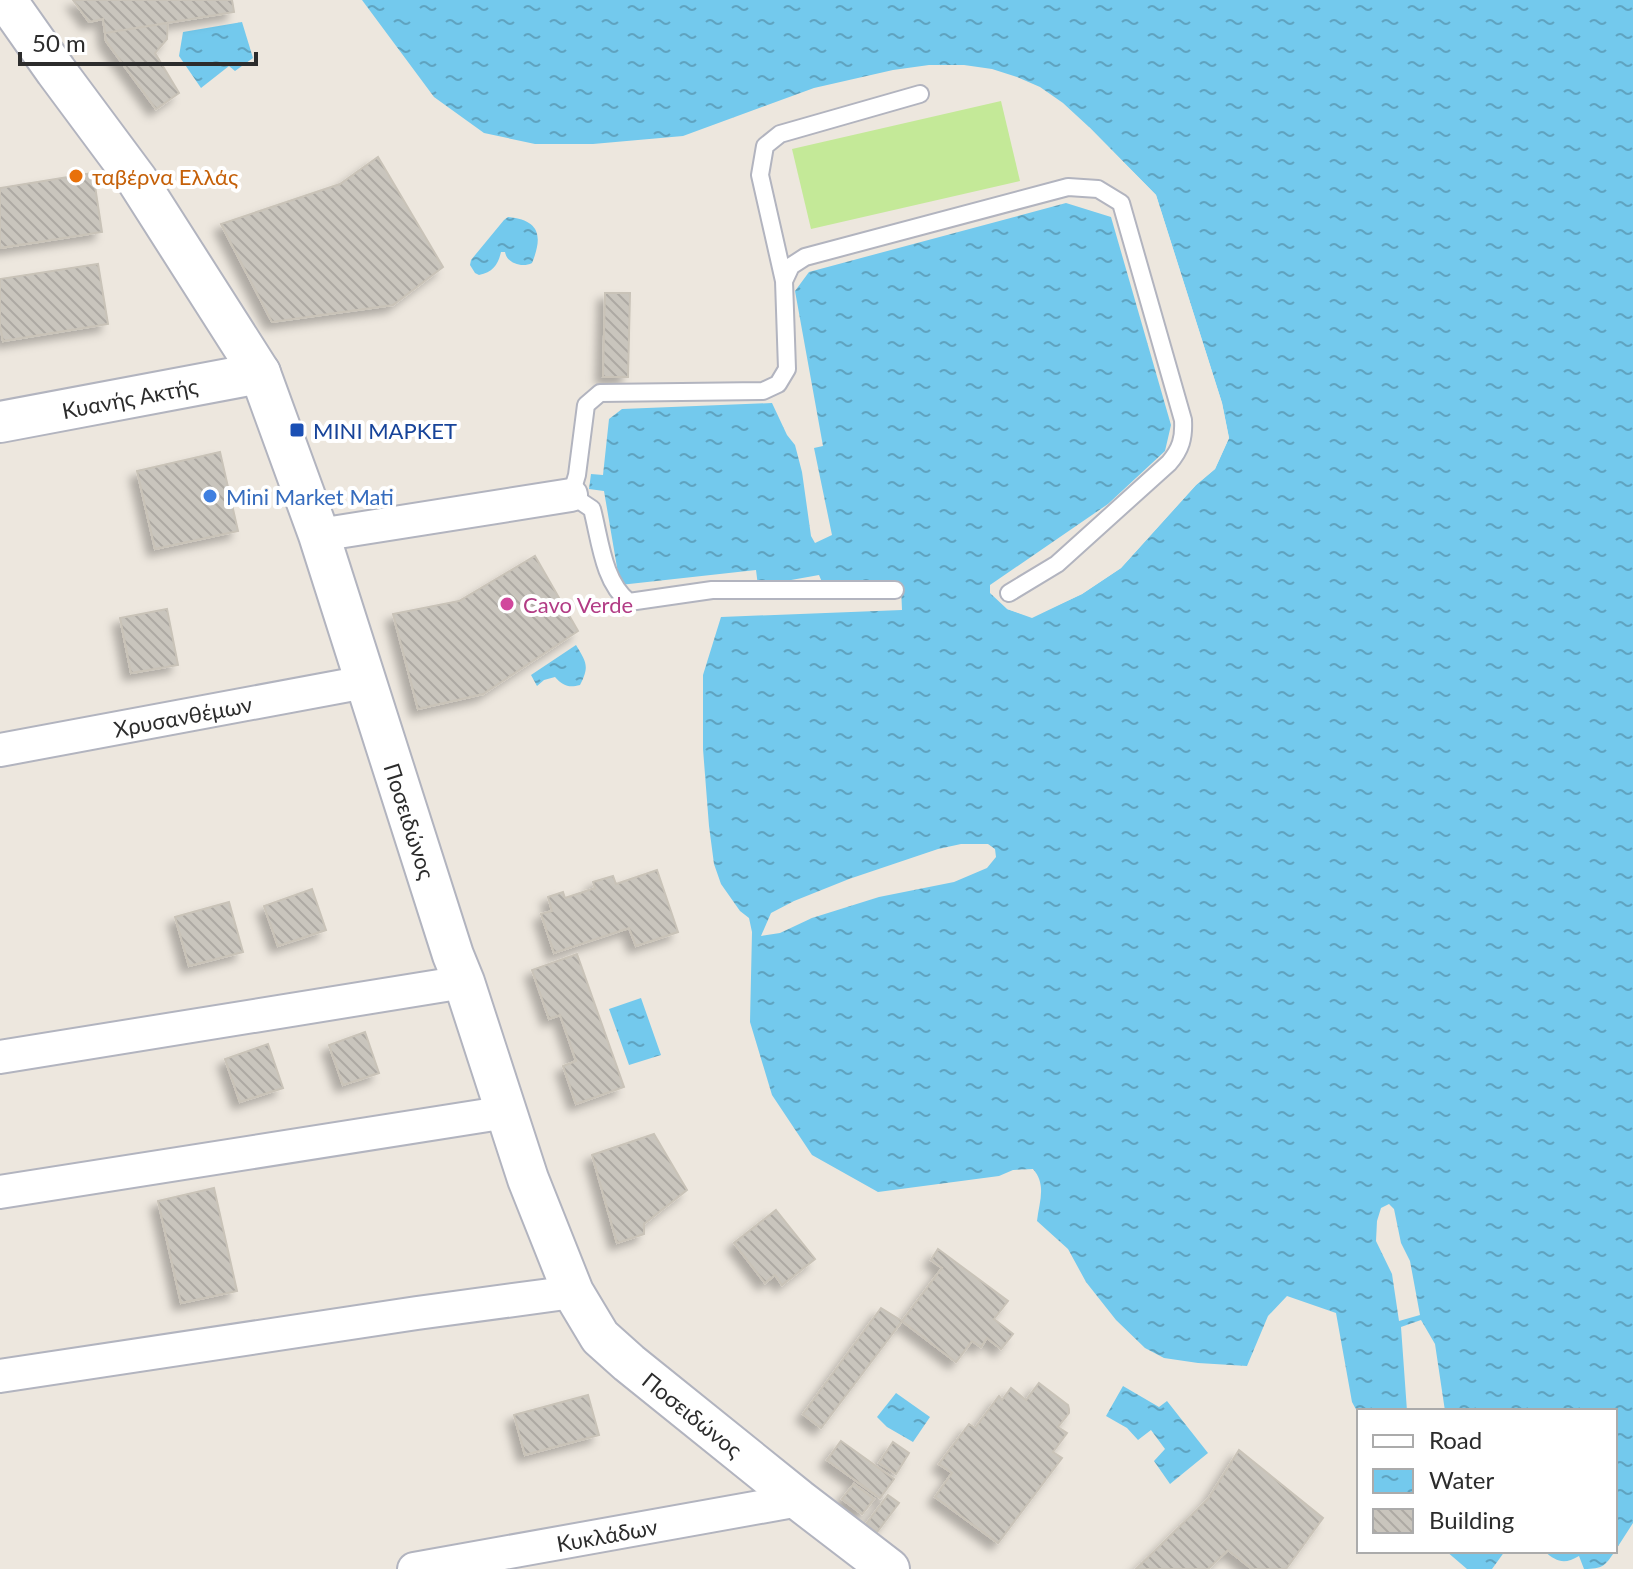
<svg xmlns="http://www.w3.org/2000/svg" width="1633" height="1569" viewBox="0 0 1633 1569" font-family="Lato,sans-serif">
	<defs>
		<pattern id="water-ripples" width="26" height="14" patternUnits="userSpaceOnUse" patternTransform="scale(2)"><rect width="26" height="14" fill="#73c9ed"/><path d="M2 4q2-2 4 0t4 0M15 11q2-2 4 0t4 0" fill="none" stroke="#5fa3c0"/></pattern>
		<pattern id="building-back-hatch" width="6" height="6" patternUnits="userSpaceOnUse" patternTransform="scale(2)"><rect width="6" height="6" fill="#c9c5bd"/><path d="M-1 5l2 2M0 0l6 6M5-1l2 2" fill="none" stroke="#ada9a3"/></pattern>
		<filter id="shadow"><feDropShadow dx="-7" dy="7" stdDeviation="4" flood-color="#0004"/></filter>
	</defs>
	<rect width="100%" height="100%" fill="#ede7de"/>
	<path fill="#c4e998" d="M1001,101l19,80 -209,48 -19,-80z"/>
	<path fill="url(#water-ripples)" d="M362,0h1271v1523l-18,28v-140h-170l-10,-67 -14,-24 -20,7 6,84h-48v4l-7,-13 -16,-89 -49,-17 -19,20 -21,50 -49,-3 -34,-5 -19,-10 -29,-28 -30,-38 -18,-33 -31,-28c2,-19 10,-36 -4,-52l-20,1 -14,6 -121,16 -66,-37 -40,-60 -22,-73 2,-90 -3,-14 -9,-7 -19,-27 -7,-20 -5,-38 -6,-77v-74l18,-58 181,-7 -1,-23h-77l-5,-12 -61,11 -2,-16 -136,15 -16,-94 -15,-2 2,-15 12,1 6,-56 13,-10 150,-6 15,32 8,10 7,27 9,64 4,7 17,-8 -18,-87 9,-2 -28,-155 14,-19 257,-69 45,14 60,208 -6,26 -57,53 -118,81v8l17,16 25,8 50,-23 39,-26 75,-83 19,-16 14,-31 -7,-35 -66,-208 -67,-68 -26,-24 -23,-16 -23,-10 -25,-8 -28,-4h-35l-36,5 -79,18 -131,48 -90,8h-58l-51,-11 -50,-36z
		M242,22l11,36 -18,13 -6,-5 -28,22 -22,-32 4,-24z
		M508,217c32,3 35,19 24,46 -9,5 -25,1 -27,-11h-4c-3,13 -8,20 -22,23l-4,-2 -5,-8 1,-5 33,-40z
		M576,645c10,17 14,21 4,40 -11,3 -17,1 -25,-8l-11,3 -7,6 -6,-11z
		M641,998l20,57 -32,10 -20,-56z
		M1123,1386l36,21 8,-6 41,52 -38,31 -16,-23 11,-12 -14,-19 -13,10 -11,-12 -21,-12z
		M896,1393l34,24 -17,25 -26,-15 -10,-10z
		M1446,1551h59l-13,18h-25z
		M1544,1551h71c-10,15 -12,18 -31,18l-5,-13c-15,9 -22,6 -35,-5z"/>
	<path fill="#ede7de" d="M1089,127l67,68 66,208 7,35 -14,31 -19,16 -75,83 -39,26 -50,24 -25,-9 6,-2 19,6 48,-23 38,-25 75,-82 18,-17 14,-28 -7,-34 -66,-207 -61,-63z
		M961,844h27l7,5 1,8 -9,11 -33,14 -75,15 -67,21 -32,15 -19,3 10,-23 23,-12 55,-22 89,-30z
		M1389,1204l5,5 7,34 9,18 10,54 -21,6 -7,-47 -16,-33 1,-20 4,-13z"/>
	<path fill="url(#building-back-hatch)" stroke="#c9c3b8" stroke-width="2" filter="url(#shadow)" d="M73,0h159l2,12 -129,21 -2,-14 -14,3z
		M168,23l-1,16 -12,14 24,40 -23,16 -50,-68 -1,-8z
		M378,157l65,110 -50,38 -121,17 -51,-98 119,-40z
		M93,173l9,59 -102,16v-60z
		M98,264l10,60 -105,17 -3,-16v-46z
		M605,293h25l-2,84h-25z
		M220,452l18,79 -83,18 -18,-78z
		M535,556l43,75 -95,63 -65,15 -25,-95 66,-13z
		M167,609l11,56 -47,8 -11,-55z
		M657,870l21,62 -42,14 -7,-18 -75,25 -13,-39 11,-3 -4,-14 15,-5 2,6 30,-10 -2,-6 20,-6 3,8z
		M312,889l14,41 -48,16 -14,-40z
		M229,902l14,50 -54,14 -14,-49z
		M577,954l47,133 -48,17 -13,-38 13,-5 -16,-46 -11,4 -17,-49z
		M365,1032l14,41 -36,12 -14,-40z
		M268,1044l15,44 -43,14 -15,-43z
		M654,1134l33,56 -43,34v10l-27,9 -25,-88z
		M214,1188l23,103 -56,12 -23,-102z
		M776,1210l39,49 -33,26 -7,-10 -10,8 -31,-40z
		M938,1249l70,52 -14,18 19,15 -12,15 -14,-11 -6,9 -9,-6 -16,21 -54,-41 40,-53 -11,-8z
		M881,1308l21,13 -81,107 -18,-14z
		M1039,1383l29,22 1,4v4l-11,14 9,6 -14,19 9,6 -64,85 -63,-46 17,-24 -13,-9 30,-40 6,4 24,-32 3,4 9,-12 15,12z
		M588,1395l11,40 -74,20 -11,-40z
		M841,1441l53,38 -14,19 -53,-38z
		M893,1442l16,11 -13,21 -17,-11z
		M1239,1450l84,68 -37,51h-34l-24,-19 -20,19h-72l72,-70z
		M854,1484l20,15 -12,15 -20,-15z
		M888,1495l11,8 -22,29 -11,-8z"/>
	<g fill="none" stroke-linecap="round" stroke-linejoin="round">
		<g stroke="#b2b4bf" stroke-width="20">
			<path id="service" d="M784,281l-24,-106 5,-29 15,-12 140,-40
				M895,590h-183l-83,12c-26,-20 -29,-63 -37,-93l-21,-14 6,-20 9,-70 14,-12 163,-2 15,-7 9,-15 -3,-88 7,-15 14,-9 263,-70 30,2 23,14 62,217c1,18 -2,29 -14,43l-112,101 -48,29"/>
		</g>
		<g stroke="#b2b4bf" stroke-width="36">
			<g id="minor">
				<path d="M319,535l252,-40"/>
				<path id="s1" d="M0,750l365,-68"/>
				<path d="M0,1057l464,-75"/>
				<path d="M0,1192l507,-80"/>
				<path d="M0,1376l417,-63 156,-21"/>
				<path id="s2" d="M414,1569l385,-69"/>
			</g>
		</g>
		<g stroke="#b2b4bf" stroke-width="44">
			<g id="tertiary">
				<path id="s3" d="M6,0l50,71 81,109 123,193 59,162 134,420 11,27 64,197 45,113 27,45 29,26 170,137 90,69"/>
				<path id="s4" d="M0,422l260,-49"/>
			</g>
		</g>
		<use href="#service" stroke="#fff" stroke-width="16"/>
		<use href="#minor" stroke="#fff" stroke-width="32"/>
		<use href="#tertiary" stroke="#fff" stroke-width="40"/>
	</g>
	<circle fill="#e8710a" stroke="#fff" stroke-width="3" cx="76" cy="176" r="8"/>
	<rect fill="#1a4fb4" stroke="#fff" stroke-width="3" x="289" y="422" width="16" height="16" rx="4"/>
	<circle fill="#3f7fe0" stroke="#fff" stroke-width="3" cx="210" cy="496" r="8"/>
	<circle fill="#d1479c" stroke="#fff" stroke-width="3" cx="507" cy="604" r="8"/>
	<g text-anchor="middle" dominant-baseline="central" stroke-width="8" stroke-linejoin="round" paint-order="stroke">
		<g font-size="22" fill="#c56008" stroke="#fff" text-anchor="start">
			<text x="92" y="176">ταβέρνα Ελλάς</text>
		</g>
		<g font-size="22" fill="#2c2c2c" stroke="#fff">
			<text stroke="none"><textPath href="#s4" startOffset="132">Κυανής Ακτής</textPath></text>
			<text stroke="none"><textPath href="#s1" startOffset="186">Χρυσανθέμων</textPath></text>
			<text stroke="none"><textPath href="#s3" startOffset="924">Ποσειδώνος</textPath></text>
			<text stroke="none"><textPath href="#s3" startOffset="1596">Ποσειδώνος</textPath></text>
			<text stroke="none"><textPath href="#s2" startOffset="196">Κυκλάδων</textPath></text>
		</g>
		<g font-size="22" fill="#164399" stroke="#fff" text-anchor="start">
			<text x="313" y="430">ΜΙΝΙ ΜΑΡΚΕΤ</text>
		</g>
		<g font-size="22" fill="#366cbe" stroke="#fff" text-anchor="start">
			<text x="226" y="496">Mini Market Mati</text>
		</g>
		<g font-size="22" fill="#b23c85" stroke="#fff" text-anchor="start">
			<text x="523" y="604">Cavo Verde</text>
		</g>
	</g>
	<rect x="1357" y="1409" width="260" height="144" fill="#ffffff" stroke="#ababab" stroke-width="2"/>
	<rect x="1373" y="1435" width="40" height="12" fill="#ffffff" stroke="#ababab" stroke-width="2"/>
	<text x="1429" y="1449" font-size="24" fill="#2c2c2c">Road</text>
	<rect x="1373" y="1469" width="40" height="24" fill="url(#water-ripples)" stroke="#ababab" stroke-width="2"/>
	<text x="1429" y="1489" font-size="24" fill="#2c2c2c">Water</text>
	<rect x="1373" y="1509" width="40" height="24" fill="url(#building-back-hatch)" stroke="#ababab" stroke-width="2"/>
	<text x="1429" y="1529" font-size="24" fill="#2c2c2c">Building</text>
	<path d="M20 52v12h236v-12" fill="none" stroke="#2c2c2c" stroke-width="4"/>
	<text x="32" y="52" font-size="24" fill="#2c2c2c" stroke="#ffffff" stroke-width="6" paint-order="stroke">50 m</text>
</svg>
